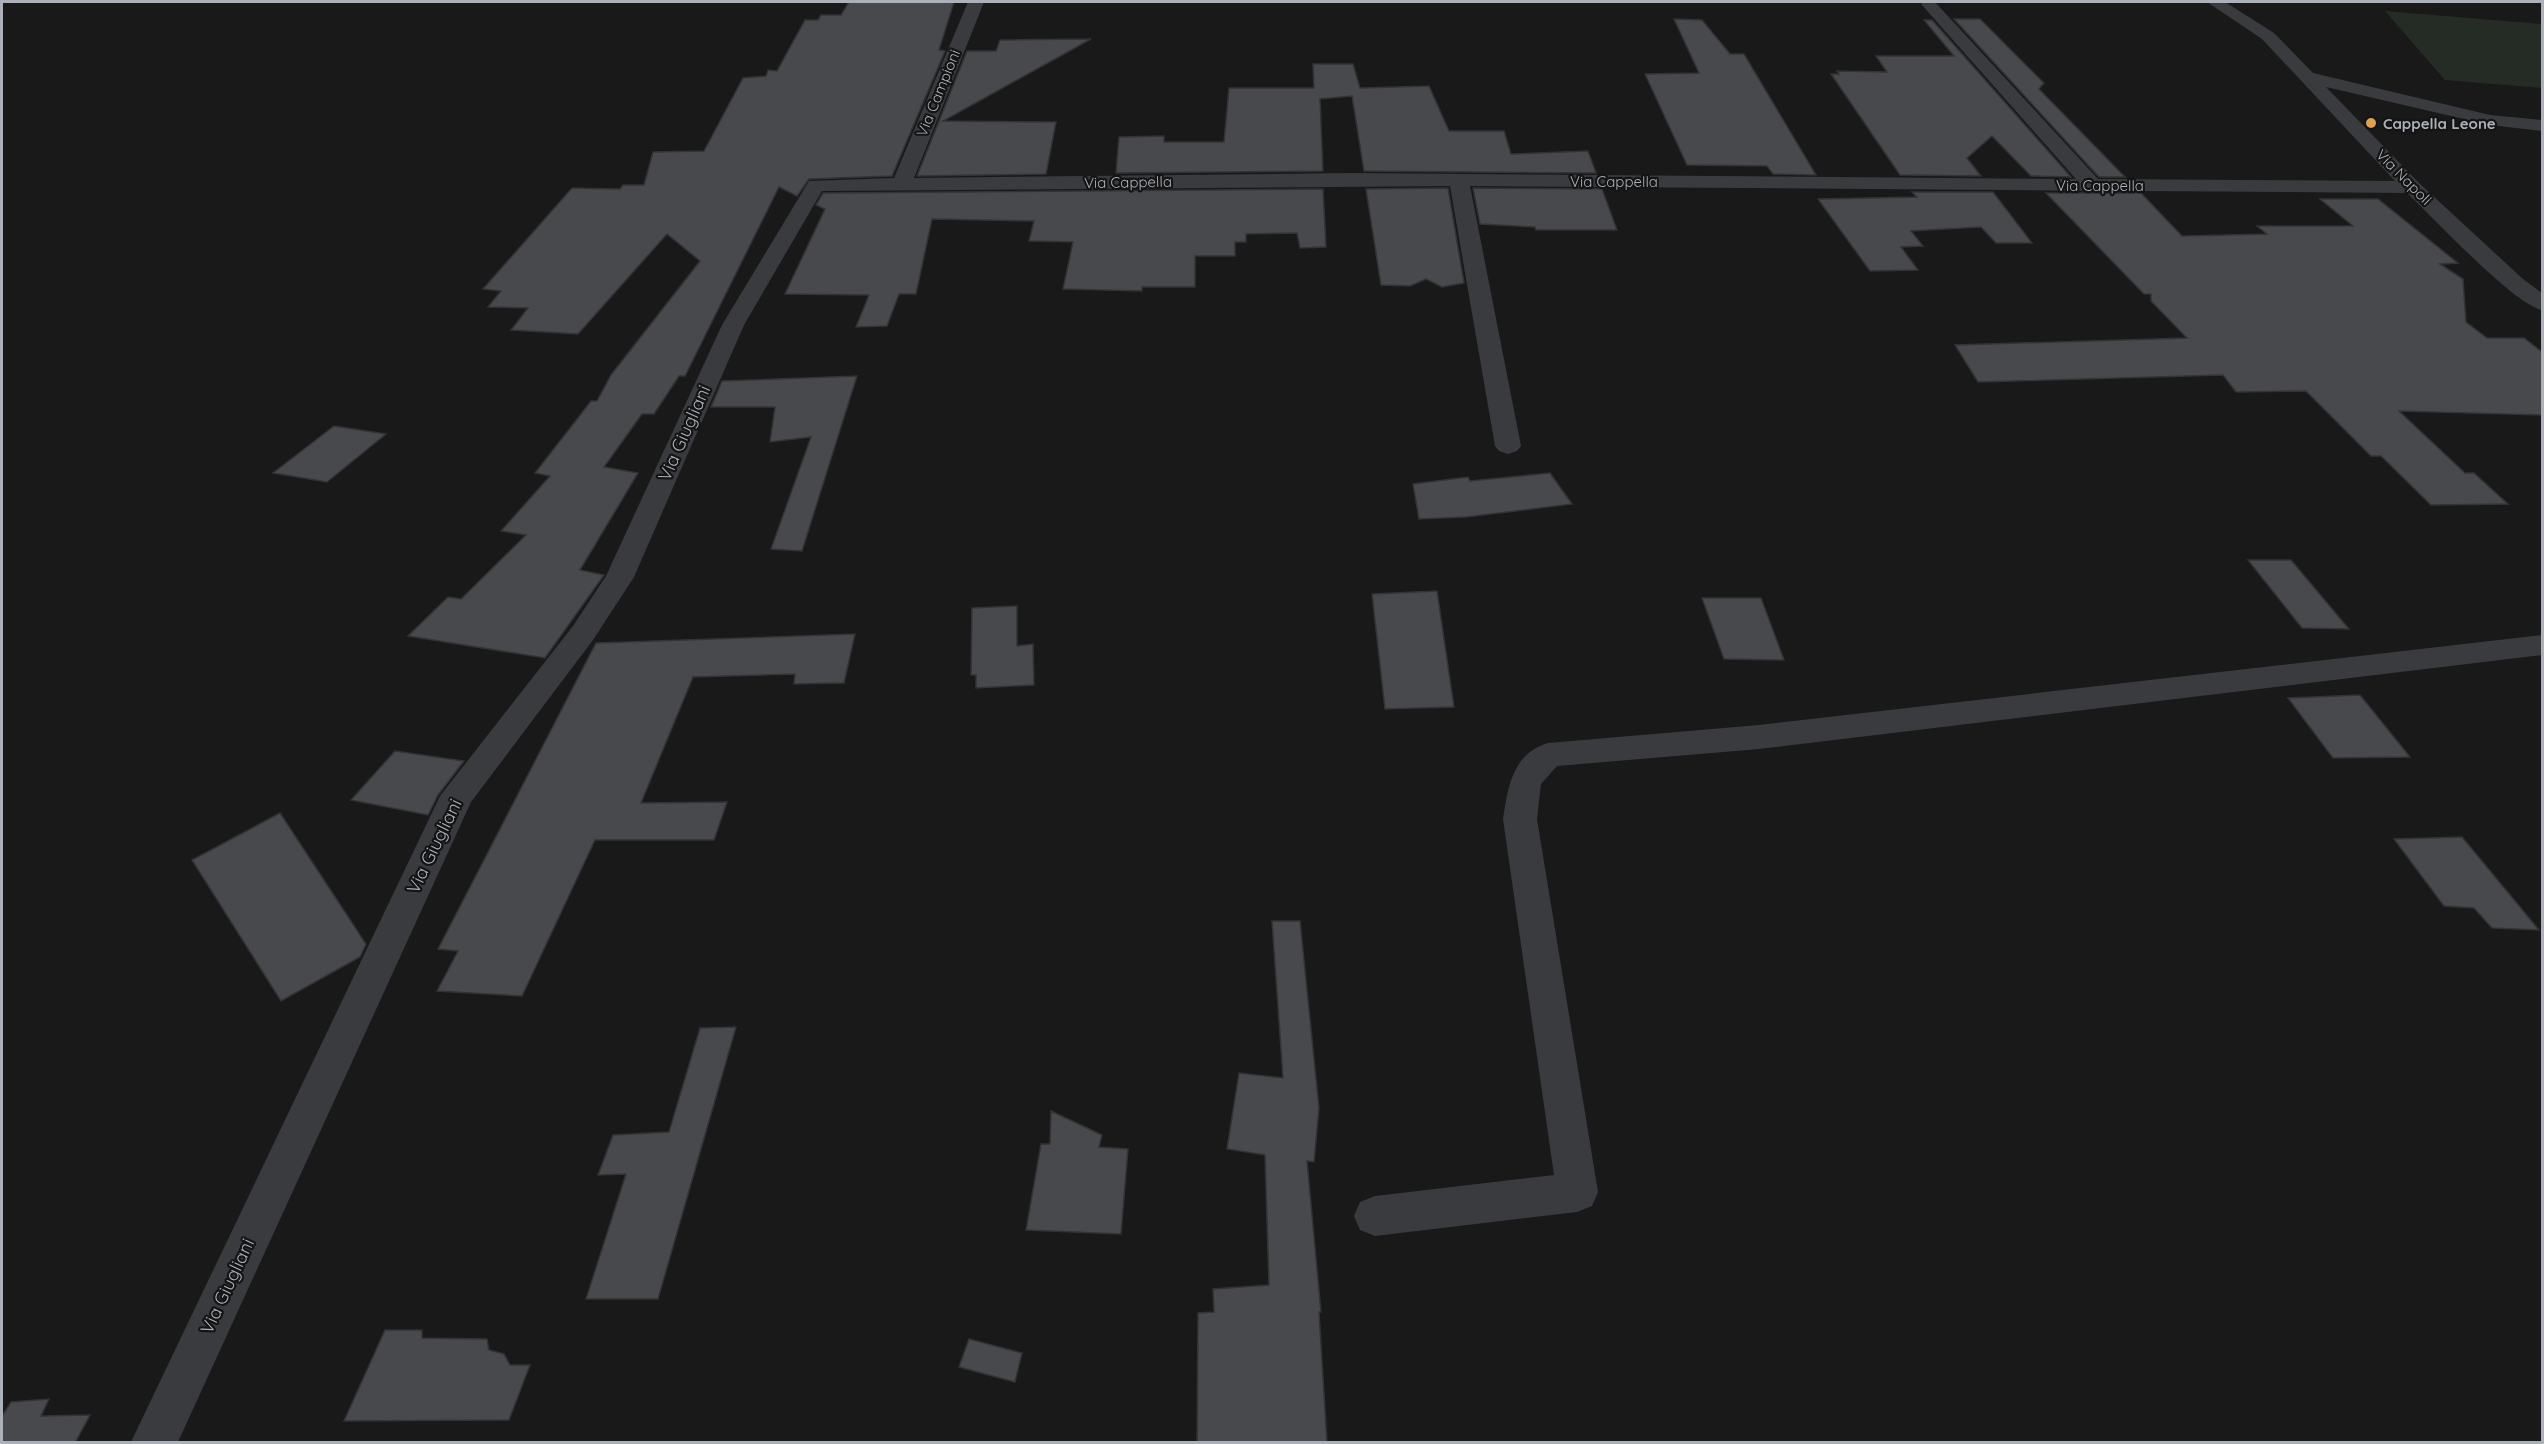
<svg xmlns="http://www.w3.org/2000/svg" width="2544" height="1444" viewBox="0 0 2544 1444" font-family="Quicksand,sans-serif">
	<rect width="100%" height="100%" fill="#19191a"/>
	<path fill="#252c25" d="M2385,11l157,13v64l-97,-8z"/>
	<path fill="#48494d" stroke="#333336" stroke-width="1.5" d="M849,2h105l-15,48 6,1 -53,125 -83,3 -12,17 -18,-9 -94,189h-6l-25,38h-12l-38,53 34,6 -58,97 24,5 -59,83 -137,-22 40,-39 13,2 65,-64 -25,-4 49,-55 -15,-3 56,-72h6l14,-26 89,-114 -33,-27 -89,100 -67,-4 17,-22 -40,-1 13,-16 -18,-2 89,-101 48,1 3,-4h21l9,-33 51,-1 39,-73 23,-2 2,-6 9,1 28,-51h13l3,-5h20z
		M1674,19l28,1 28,34h14l72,121 -43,-1 -6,-8 -80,-1 -42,-91 54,-1z
		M1954,19h26l64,64 -5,6 86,88h-26z
		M1924,20h8l139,157 -40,-1 -39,-40 -25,22 14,18 -81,-1 -69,-101h8l-2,-3 50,1 -11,-16h78z
		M1091,39l-148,82 113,1 -10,52 -129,2 50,-125h29l4,-11z
		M1313,64h40l7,24 69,-2 20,45h55l7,23 77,-3 8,22 -232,-2 -12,-75 -32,3 3,72 -207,2 3,-36 45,-1v6h60l5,-54h85z
		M1448,188l16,95 -22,4 -16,-8 -16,7 -29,-1 -15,-96z
		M1473,188l129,1 15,41h-81l-1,-3 -55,-3z
		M1323,189l3,58 -26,1 -3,-15 -51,1v8h-11v14h-40v31h-53v4l-79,-2 10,-47 -44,-1 5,-20 -102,-2 -16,75h-17l-12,32 -31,1 13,-32 -84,-1 40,-85 -9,-4 7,-12z
		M1912,192h81l39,51h-36l-15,-16 -70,4 12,15 -22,1 17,23 -48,1 -52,-72 99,-2z
		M2046,193h95l41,43 85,-2 -10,-8h96l-33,-27h58l80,64 -18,1 23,15 3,43 21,16h37l18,14v63l-143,-4 66,62h9l34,31 -77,1 -50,-49h-10l-65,-65 -70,1 -13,-17 -245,7 -23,-37 232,-7 -36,-37v-7h-7z
		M857,376l-55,175 -31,-2 40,-112 -41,5 5,-35h-64l11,-26z
		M334,426l52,8 -59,48 -54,-9z
		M1550,473l22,31 -106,13 -47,2 -6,-35 55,-7 2,4z
		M2248,560h43l58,69 -47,-1z
		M1437,591l17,116 -69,2 -13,-115z
		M1702,598h59l23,62 -60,-1z
		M1017,606v40l16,-2 1,41 -58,3v-13h-5l1,-67z
		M855,634l-11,49 -50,1 1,-10 -102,3 -52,126 86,-1 -13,38h-119l-73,156 -85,-5 21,-40 -20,-2 158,-306z
		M2360,695l50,62 -77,1 -45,-60z
		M395,751l69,10 -26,34 -10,20 -77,-15z
		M280,813l86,131 -6,13 -79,44 -89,-141z
		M2462,837l77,93 -47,-2 -18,-20 -30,-2 -50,-67z
		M1272,921h28l19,187 -5,54 -7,-1 14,151h-2l8,131h-130l1,-130 16,-1 -1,-23 56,-4 -4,-130 -38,-6 12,-76 44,5z
		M736,1027l-78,272h-72l40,-125 -28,1 15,-40 56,-3 31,-104z
		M1051,1111l51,24 -3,12 29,2 -7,85 -95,-4 15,-86h9z
		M385,1330h37v8l65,1 2,11 15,4 6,11h20l-21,55 -165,1z
		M969,1339l53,14 -7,29 -56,-15z
		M49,1399l-8,17 49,-1 -15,28h-73v-27l9,-14z"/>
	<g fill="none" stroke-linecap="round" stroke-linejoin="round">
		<path fill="#3a3b3f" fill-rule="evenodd" d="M968,2h16l-70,176 438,-5 724,6 -155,-175 2,-2h12l163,177 297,2 -133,-142 -55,-37h18l49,31 39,40 177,42 52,5v11l-52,-6 -164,-38 93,96 104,96 19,14v17c-29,-6 -109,-93 -135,-117l-937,-7 51,260 -4,5 -9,3 -9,-3 -4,-5 -45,-260 -628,5 -78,134 -110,252 -41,63 -122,162 -293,640h-47l309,-646 133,-170 33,-50 116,-251 87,-144 85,-3z
			M2542,635v20l-783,94 -202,17 -16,18 -4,35 61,373 -6,14 -15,6 -202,24 -15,-6 -6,-14 6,-14 15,-6 179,-21 -51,-356c5,-32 9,-65 45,-76l211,-18z"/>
	</g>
	<circle fill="#dfa24c" stroke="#141415" stroke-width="2" cx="2371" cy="123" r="6"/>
	<g text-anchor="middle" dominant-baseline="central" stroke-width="4.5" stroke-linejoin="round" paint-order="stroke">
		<g font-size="15" fill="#acb1b9" stroke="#141415">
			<text transform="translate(938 93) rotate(-68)">Via Campioni</text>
			<text transform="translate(2404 177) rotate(45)">Via Napoli</text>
			<text x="1614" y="181">Via Cappella</text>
			<text transform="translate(1128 182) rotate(-1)">Via Cappella</text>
			<text x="2100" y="185">Via Cappella</text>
		</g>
		<g font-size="15" font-weight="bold" fill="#acb1b9" stroke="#141415" text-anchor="start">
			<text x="2383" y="123">Cappella Leone</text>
		</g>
		<g font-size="18" fill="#acb1b9" stroke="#141415">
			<text transform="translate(684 433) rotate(-66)">Via Giugliani</text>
			<text transform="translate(434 846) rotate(-64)">Via Giugliani</text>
			<text transform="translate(227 1286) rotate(-65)">Via Giugliani</text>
		</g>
	</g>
	<rect width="2544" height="1444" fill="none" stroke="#acb1b9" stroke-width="6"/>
</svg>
